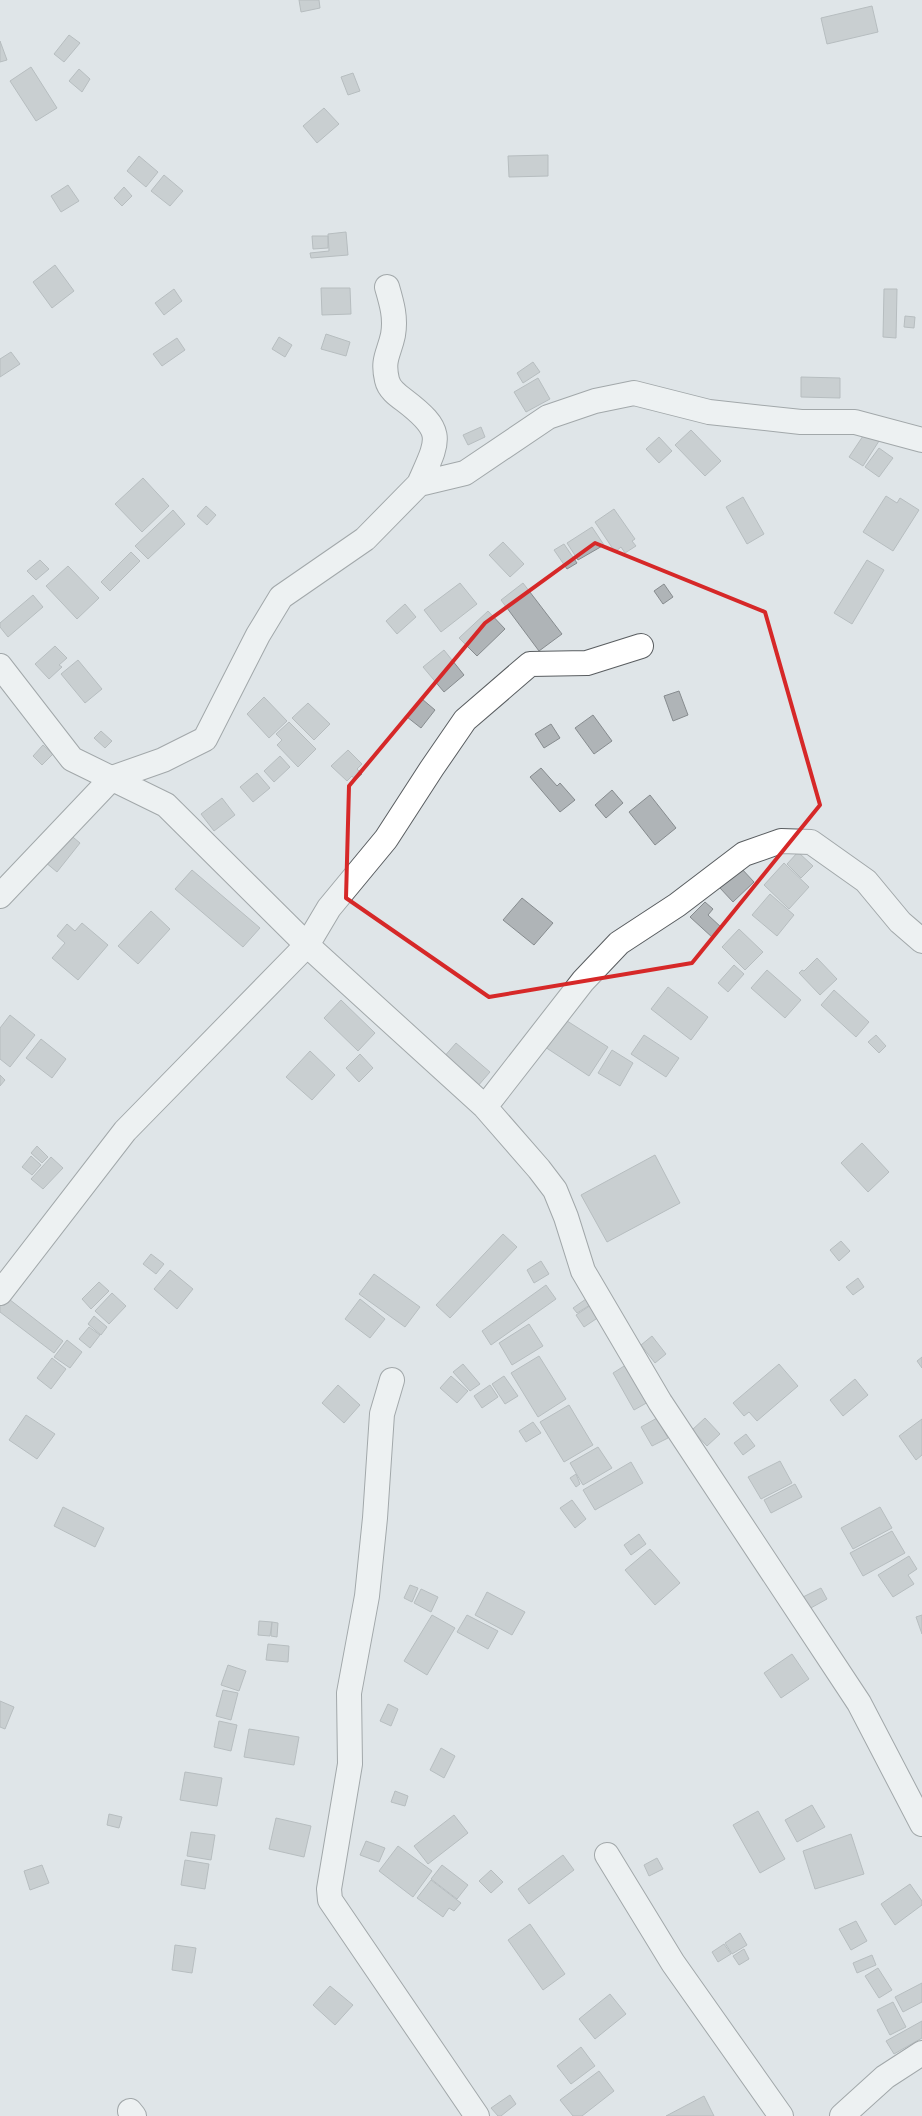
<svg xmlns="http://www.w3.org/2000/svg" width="922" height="2116" viewBox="0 0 922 2116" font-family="'Libre Baskerville',serif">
	<rect width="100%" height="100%" fill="#dfe5e8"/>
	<path fill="#afb4b7" stroke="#878c8f" d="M299,0h20l1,8 -19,4z
		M872,6l6,26 -51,12 -6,-26z
		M69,35l11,8 -16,19 -10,-8z
		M0,41l7,19 -7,2z
		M31,67l26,41 -21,13 -26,-40z
		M79,69l11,10 -8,13 -13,-11z
		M353,73l7,18 -12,4 -7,-18z
		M324,108l15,16 -22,19 -14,-17z
		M548,155v21l-39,1 -1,-21z
		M139,156l19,16 -12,15 -19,-16z
		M164,175l19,16 -13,15 -19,-15z
		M68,185l11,16 -18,11 -10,-16z
		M124,187l8,9 -10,10 -8,-8z
		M346,232l2,23 -37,3 -1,-5 19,-2 -1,-17z
		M312,236h16v12l-15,1z
		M55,265l19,26 -22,17 -19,-26z
		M321,288h29l1,26 -29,1z
		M174,289l8,12 -18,14 -9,-12z
		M884,289h13l-1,49 -13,-1z
		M905,316l10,1 -1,11 -10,-1z
		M326,334l24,8 -4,14 -25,-7z
		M279,337l13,8 -7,12 -13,-8z
		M177,338l8,12 -23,16 -9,-12z
		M11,352l9,12 -20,13v-18z
		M533,362l7,10 -17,11 -6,-10z
		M801,377l39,1v20l-39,-1z
		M538,378l12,21 -24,13 -12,-20z
		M481,427l4,10 -17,8 -5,-10z
		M691,430l30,31 -16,15 -30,-31z
		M865,433l14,8 -16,25 -14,-9z
		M659,437l13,14 -13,12 -13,-14z
		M879,448l14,10 -14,19 -14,-10z
		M143,478l26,28 -27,26 -27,-28z
		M886,496l11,7 3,-5 19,12 -26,41 -30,-19z
		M743,497l21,37 -17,10 -21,-37z
		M206,506l10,9 -9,10 -10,-9z
		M614,509l21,30 -3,2 4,5 -11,7 -4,-6 -6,5 -20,-30z
		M173,510l12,14 -37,35 -13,-13z
		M592,527l12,18 -26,15 -11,-17z
		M503,542l21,22 -14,13 -21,-22z
		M564,544l13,19 -10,6 -13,-19z
		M131,552l9,9 -30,30 -9,-9z
		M40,560l9,9 -13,11 -9,-9z
		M867,560l17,10 -32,54 -18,-11z
		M68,566l31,32 -22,21 -31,-33z
		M460,583l17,21 -36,28 -17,-22z
		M523,583l39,51 -23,17 -38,-51z
		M664,584l9,13 -10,7 -9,-13z
		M33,595l10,12 -35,30 -8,-10v-4z
		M405,604l11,13 -19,17 -11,-13z
		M488,611l17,18 -28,27 -18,-18z
		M55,646l12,12 -8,7 3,2 -13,12 -14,-15z
		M444,650l20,25 -20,17 -21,-25z
		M78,660l24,29 -17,14 -24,-29z
		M679,691l9,24 -15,6 -9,-25z
		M264,697l23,24 -18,17 -22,-24z
		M422,699l13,11 -14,18 -14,-11z
		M308,703l22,21 -16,16 -22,-22z
		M593,715l19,26 -18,13 -19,-26z
		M289,722l27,27 -18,18 -21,-22 5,-5 -6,-6z
		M551,724l9,14 -16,10 -9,-14z
		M101,731l11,10 -7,7 -11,-10z
		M43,745l10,9 -11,11 -9,-9z
		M348,750l14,14 -5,5 5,5 -7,6 -3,-4 -5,5 -16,-15z
		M280,756l10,11 -16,15 -10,-11z
		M541,768l16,18 3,-3 15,17 -15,12 -30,-35z
		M257,773l13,15 -17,14 -13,-15z
		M612,790l11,13 -17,15 -11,-13z
		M650,795l26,33 -21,17 -26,-33z
		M222,798l13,17 -21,16 -13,-17z
		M68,833l12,10 -23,29 -12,-10z
		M798,852l15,14 -12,12 -14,-14z
		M784,863l25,24 -20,22 -25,-24z
		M741,868l13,14 -21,20 -13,-14z
		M192,870l68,58 -17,19 -68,-58z
		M770,894l24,21 -17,21 -25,-21z
		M522,898l31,25 -19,22 -31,-25z
		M705,902l8,7 -5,6 14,13 -9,10 -23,-21z
		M151,911l19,18 -32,35 -20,-18z
		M82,923l26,22 -30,35 -26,-22 13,-15 -8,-7 10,-12 8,7z
		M739,929l24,23 -18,18 -23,-23z
		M817,958l20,21 -17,16 -21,-22 3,-3 2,1z
		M734,965l10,9 -16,18 -10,-9z
		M767,970l34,30 -16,18 -34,-30z
		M668,987l40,30 -17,23 -40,-31z
		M834,990l35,32 -13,15 -35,-32z
		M341,1000l34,33 -17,18 -34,-33z
		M10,1015l25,20 -25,32 -10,-8v-31z
		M564,1019l44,28 -19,29 -44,-29z
		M644,1035l35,23 -13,19 -35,-23z
		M876,1035l10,11 -7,7 -11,-11z
		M41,1039l25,20 -14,19 -26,-20z
		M456,1043l34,29 -13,15 -34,-29z
		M612,1050l21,13 -13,23 -22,-13z
		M310,1051l25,24 -23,25 -26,-23z
		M360,1054l13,14 -14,14 -13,-14z
		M0,1075l5,5 -5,6z
		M862,1143l27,29 -21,20 -27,-29z
		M37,1146l11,11 -6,6 -11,-10z
		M655,1155l25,48 -73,39 -26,-47z
		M31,1156l10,9 -9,10 -10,-8z
		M51,1157l12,11 -20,21 -12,-10z
		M503,1234l14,13 -67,71 -14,-13z
		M841,1241l9,10 -11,10 -9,-11z
		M151,1254l13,10 -8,10 -13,-10z
		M541,1261l8,13 -15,9 -7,-13z
		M170,1270l23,19 -16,20 -23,-20z
		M374,1274l46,33 -15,20 -46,-33z
		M858,1278l6,9 -11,8 -7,-8z
		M99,1282l10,9 -18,18 -9,-10z
		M546,1285l10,14 -65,46 -9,-14z
		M112,1293l14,13 -17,18 -14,-13z
		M5,1296l58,45 -9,12 -54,-41v-9z
		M360,1299l25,20 -15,19 -25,-19z
		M586,1299l4,6 -13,8 -4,-5z
		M591,1305l8,12 -15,10 -8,-12z
		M94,1316l13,11 -6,8 -13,-11z
		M529,1324l14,22 -31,19 -13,-22z
		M89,1327l11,8 -10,13 -11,-9z
		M652,1336l14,18 -11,9 -14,-18z
		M67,1340l15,12 -12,16 -16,-11z
		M539,1356l27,43 -28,18 -27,-44z
		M922,1357v11l-5,-7z
		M52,1358l14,11 -15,20 -14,-11z
		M629,1363l21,38 -16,9 -21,-37z
		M463,1364l17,20 -10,7 -17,-19z
		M779,1364l19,22 -41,35 -8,-9 -5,4 -11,-13z
		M451,1376l17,15 -11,12 -17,-15z
		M504,1376l14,20 -13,8 -13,-20z
		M855,1379l13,16 -25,21 -13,-16z
		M338,1385l22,20 -16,18 -22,-20z
		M490,1385l8,12 -16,11 -8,-12z
		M569,1405l24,40 -29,17 -24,-40z
		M26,1415l29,19 -18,25 -28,-19z
		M657,1418l11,20 -16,8 -11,-19z
		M705,1418l15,16 -13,12 -15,-16z
		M922,1419v36l-6,5 -17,-24z
		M533,1422l8,11 -15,9 -7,-11z
		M746,1434l9,12 -12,9 -9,-12z
		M598,1447l14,21 -29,17 -13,-22z
		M780,1461l12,22 -31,16 -13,-22z
		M631,1462l12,21 -48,27 -12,-20z
		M576,1474l4,10 -4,3 -6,-9z
		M795,1484l7,13 -31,16 -7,-13z
		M572,1500l14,19 -11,9 -15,-20z
		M63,1507l41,21 -9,19 -41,-21z
		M880,1507l12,21 -39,21 -12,-21z
		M892,1531l13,22 -42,23 -13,-23z
		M639,1534l7,10 -15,11 -7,-10z
		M650,1549l30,34 -25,22 -30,-35z
		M909,1556l8,13 -9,6 6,9 -21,13 -15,-22z
		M410,1585l8,3 -6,14 -8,-4z
		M821,1588l6,11 -18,10 -6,-12z
		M421,1589l17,8 -7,15 -17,-9z
		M487,1592l38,20 -13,23 -37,-20z
		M432,1615l23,13 -28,47 -23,-14z
		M467,1615l31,16 -10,18 -31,-17z
		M922,1615v19l-6,-17z
		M259,1621l13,1 -2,14 -12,-1z
		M272,1622l6,1 -1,14 -6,-1z
		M268,1644l21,2 -1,16 -22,-2z
		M792,1654l17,25 -28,19 -17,-25z
		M228,1665l18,6 -7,20 -18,-6z
		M223,1690l15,3 -7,27 -15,-4z
		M0,1701l14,6 -9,22 -5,-2z
		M388,1704l10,5 -7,17 -11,-5z
		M219,1721l18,4 -6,26 -17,-4z
		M249,1729l50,8 -5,28 -50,-8z
		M441,1748l14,8 -11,22 -14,-8z
		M185,1772l37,6 -5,28 -37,-6z
		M395,1791l13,5 -3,10 -14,-4z
		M812,1805l13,22 -28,15 -12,-22z
		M758,1811l27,48 -25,14 -27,-48z
		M109,1814l13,3 -3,11 -12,-3z
		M454,1815l14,18 -40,31 -14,-18z
		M276,1818l35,8 -7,31 -35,-8z
		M191,1832l24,3 -4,25 -24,-4z
		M851,1834l13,40 -49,15 -12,-38z
		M366,1841l19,7 -6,14 -19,-7z
		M398,1846l34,25 -19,26 -34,-26z
		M563,1855l11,15 -45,34 -11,-15z
		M657,1858l6,11 -14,7 -5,-11z
		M185,1860l24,4 -4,25 -24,-4z
		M42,1865l7,18 -19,7 -6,-19z
		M442,1865l26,20 -11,14 -26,-20z
		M491,1870l12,12 -12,11 -12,-12z
		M431,1880l30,23 -7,8 -5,-3 -6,9 -26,-19z
		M910,1884l12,17v4l-27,20 -14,-21z
		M856,1921l11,20 -16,9 -12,-21z
		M530,1924l35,50 -22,16 -35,-50z
		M740,1933l7,12 -15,9 -7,-11z
		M724,1944l7,10 -13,8 -6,-10z
		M175,1945l21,3 -4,25 -20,-3z
		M744,1949l5,10 -10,6 -6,-9z
		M872,1955l4,10 -19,8 -4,-10z
		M878,1968l14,22 -13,8 -14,-22z
		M922,1983v19l-19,10 -8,-15z
		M330,1986l23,19 -18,20 -22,-20z
		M610,1994l16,20 -31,25 -16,-20z
		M893,2002l13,25 -16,8 -13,-25z
		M922,2021v17l-28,16 -8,-13z
		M581,2047l14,19 -24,18 -14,-18z
		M599,2071l15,20 -32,25h-9l-13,-16z
		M510,2095l6,9 -15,12h-3l-7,-8z
		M704,2096l10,20h-48z"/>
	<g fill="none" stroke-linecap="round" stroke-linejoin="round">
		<g stroke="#595d60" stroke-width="26">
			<path id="minor" d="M387,287c5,17 9,31 6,48 -4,19 -11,24 -6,45 2,9 10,15 17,20 42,32 35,39 15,84
				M0,666l72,93 94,46 141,140 178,162 54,62 16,21 11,27 17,54 77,131 199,301 63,121
				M0,896l112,-118 51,-18 42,-21 53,-104 23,-38 84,-58 54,-55 46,-11 83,-56 47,-16 39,-8 75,19 92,10h54l67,18
				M485,1107l98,-126 36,-38 58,-38 67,-51 37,-13 30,1 55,39 34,41 22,19
				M0,1293l125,-162 182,-186 22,-37 57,-69 46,-71 33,-48 65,-56 57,-1 54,-17
				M392,1380l-10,34 -7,104 -8,78 -18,97 1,71 -21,125 1,11 147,216
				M607,1855l66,108 108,153
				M130,2111l4,5
				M842,2116l43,-39 37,-24"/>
		</g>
		<use href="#minor" stroke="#fff" stroke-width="24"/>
	</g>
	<path d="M0 0H922V2116H0ZM595,543l170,69 55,193 -128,158 -203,34 -143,-99 3,-112 136,-163z" fill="#dfe5e8" fill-opacity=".55" fill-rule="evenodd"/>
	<path fill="none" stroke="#d62828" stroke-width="4" stroke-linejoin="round" d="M595,543l170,69 55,193 -128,158 -203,34 -143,-99 3,-112 136,-163z"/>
</svg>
